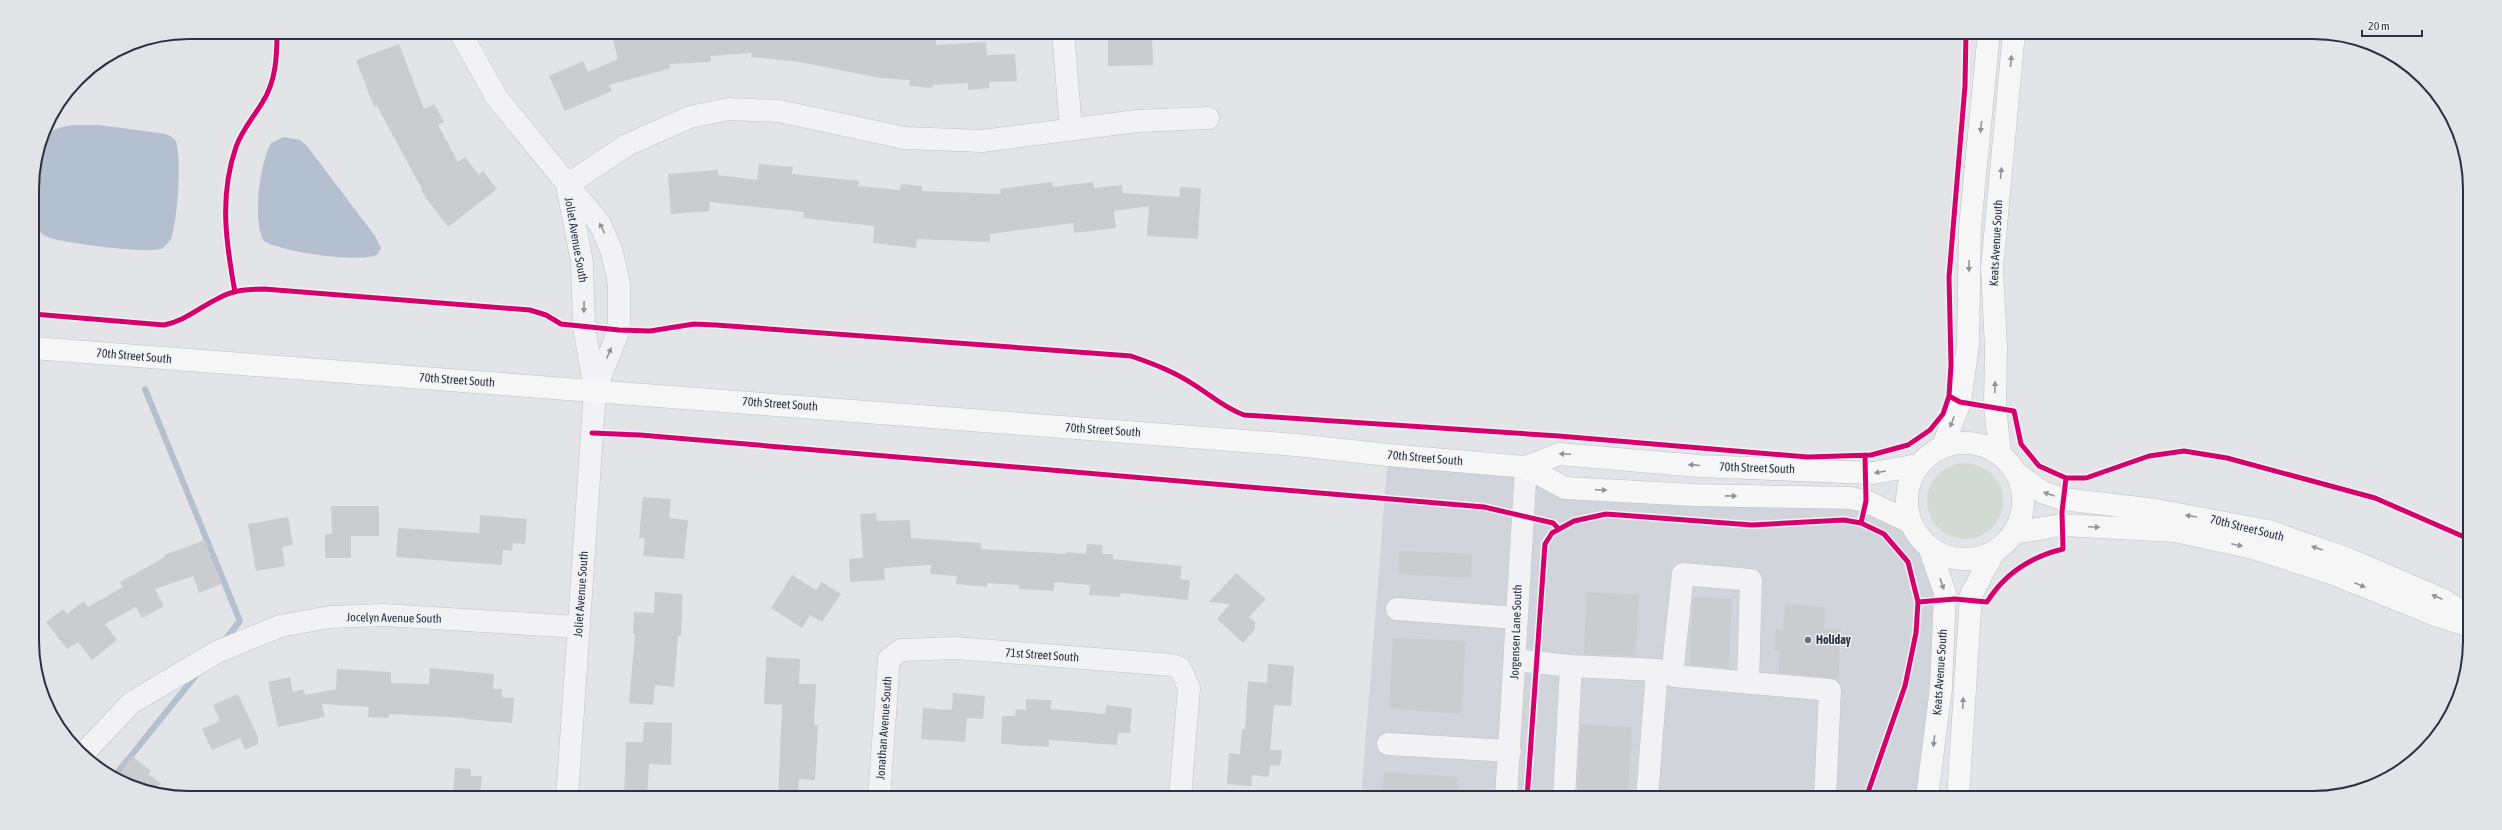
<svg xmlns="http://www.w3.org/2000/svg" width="2502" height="830" viewBox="0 0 2502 830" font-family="'Asap Condensed',sans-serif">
	<rect width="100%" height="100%" fill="#e2e4e7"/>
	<path fill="#d1d4da" d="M1388,455l138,12 39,21 285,10 60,24 8,14 11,11 16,46 -17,205h-567z"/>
	<path fill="#d3dad3" d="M1927 501a38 38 0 1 1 76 0a38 38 0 1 1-76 0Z"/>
	<path fill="#b4bfcf" d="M73,125h26l60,8c6,1 12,2 16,7 8,13 2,84 -4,99 -2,3 -5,6 -8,9 -9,7 -99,-5 -113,-10 -8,-3 -14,-9 -17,-16 -4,-14 2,-72 10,-84 6,-9 21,-11 30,-13z
		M284,137l16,3 7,6 68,90 6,12 -4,7c-20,8 -95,-3 -113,-14 -12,-19 -4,-79 7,-98z"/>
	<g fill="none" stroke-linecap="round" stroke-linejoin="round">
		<path stroke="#b4bfcf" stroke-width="6" d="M145,389l95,232 -17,21
			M113,778l84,-104"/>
	</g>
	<path fill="#cbcccf" d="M632,32h240l-1,2 65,5v6l50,-3 1,13 28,-1 2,27 -28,1v6l-21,2v-7l-35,2 -1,3 -23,-2 1,-6 -30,-2 -80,-16 -49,-5 1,-4 -41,3v6l-42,2 2,4 -62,17 3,6 -47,20 -16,-35 34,-15 5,11 30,-13 -6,-22z
		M1111,32h41l1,33 -45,1v-26h4z
		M399,44l25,65 10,-5 10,18 -6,3 20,37 7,-5 14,18 4,-4 14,18 -49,38 -27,-36 1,-2 -45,-83 -3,1 -18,-47z
		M759,164l34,3 -1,7 67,7 -1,5 42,4 1,-6 21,2v5l79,3 -1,-5 52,-7 1,5 40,-5 1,6 28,-3 1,8 56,4 1,-10 21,1 -3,51 -51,-3 2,-30 -35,5 2,17 -42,5 -1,-10 -83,11v8l-73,-3 -1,9 -43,-5 1,-17 -71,-8 1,-6 -95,-10 1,9 -39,3 -3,-40 50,-4v5l39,5z
		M643,497l28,2 -2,19 19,2 -4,39 -41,-3 2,-18h-6z
		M331,506h48v30h-28v22h-26v-24h7z
		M876,513l1,8 33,-1 1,18 70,5v6l86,5v-2l19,2 1,-10 16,1 -1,9h11v5l69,7 -2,13 10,1 -2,20 -67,-7 -1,4 -31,-2 1,-10 -36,-3v9l-35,-2v-4l-32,-2v4l-31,-3 1,-8 -27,-2 1,-9 -47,3 1,12 -35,2 -1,-23 14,-1 -3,-44z
		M480,515l47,4 -2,25 -12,-1 -1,8 -9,-1 -1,15 -106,-8 2,-29 81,5z
		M288,517l5,28 -11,2 3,19 -29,5 -8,-47z
		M205,540l16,44 -22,9 -6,-17 -38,13 9,17 -22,12 -6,-11 -31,17 12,16 -25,20 -14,-18 -11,7 -21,-27 17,-13 4,5 17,-13 4,6 35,-20 -3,-5 45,-25 -1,-2z
		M1399,551l73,3 -1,24 -73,-4z
		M1236,573l30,26 -17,18 6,5v7l-12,14 -26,-24 13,-15 -21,-2z
		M792,575l24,15 6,-8 19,12 -19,28 -12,-7 -8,13 -31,-20z
		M655,592l28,2 -2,42h-3l-4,51 -19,-2 -2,20 -24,-2 6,-69h-2l1,-22 20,1z
		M1587,592l52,3 -4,61 -51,-2z
		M1693,597l39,2 -3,69 -39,-3z
		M1785,604l40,3 -1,22 17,1 -3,50 -7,-2 -52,-5 1,-22h-6l2,-22h7z
		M1393,638l73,3 -5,73 -72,-6z
		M766,657l34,2 -1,25h17l-2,41h4l-3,55 -16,-1 -1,19h-20l4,-93 -18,-1z
		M1268,664l26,2 -3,40 -17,-1 -4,45h12l-2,16 -10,-1 -1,12 -17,-2 -1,11 -24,-2 2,-31 11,1 2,-25 3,1 3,-49 19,2z
		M430,668l64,6 -1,15h9v8l12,1 -2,25 -46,-4v-1l-77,-4v4l-21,-1 1,-10 -47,-3 3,13 -47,10 -10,-45 22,-5 3,15 10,-3 2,6 31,-6 1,-20 54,3v11l38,1z
		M953,693l32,3 -2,23 -16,-1 -2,24 -44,-3 2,-31 29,2z
		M238,694l20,43v7l-13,6 -5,-12 -28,12 -10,-21 18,-8 -7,-16z
		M1026,699l25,1v9l54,5 1,-9 26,3 -2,25h-12l-1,12 -68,-5v7l-48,-3 1,-28h13l1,-7 10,1z
		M644,722l28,1 -1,42 -22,-1 -2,34h-23l2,-56h17z
		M1580,724l52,3 -5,71h-50z
		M132,756l19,15 -3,3 13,9 -8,10 -37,-14z
		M455,768l16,1v7h11l-2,22h-27z
		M1384,772l74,5 -1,21h-75z"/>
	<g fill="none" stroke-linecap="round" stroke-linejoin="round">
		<g stroke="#c1c2c5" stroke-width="23">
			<path id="minor" d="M460,32l37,66 103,126 12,28 7,32v46l-24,60
				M1063,32l8,97
				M567,185l60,-40 63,-28 39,-8 50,2 126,27 77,3 155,-20 71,-3
				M1397,609l119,9
				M1515,660l56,6 86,4 -10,128
				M1657,670l18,6 155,14 -5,108
				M1672,675l11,-101 68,6 -3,103
				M1388,744l122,7
				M83,754l48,-51 86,-51 63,-26 50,-9 54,-2 195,12
				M567,798l28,-408 -11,-63 -2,-65 -15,-77
				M879,798l10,-139 12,-9 54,-2 217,17 8,3 9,20 -9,110
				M1506,798l20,-331
				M1564,798l7,-132"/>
		</g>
		<g stroke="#bfc1c4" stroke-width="23">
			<path id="major" d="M33,348l1263,97 92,10 138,12 39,21 130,7 155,3 16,3 44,21
				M1907 501a58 58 0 1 1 116 0a58 58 0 1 1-116 0Z
				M1943,446l17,-44 8,-57 2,-118 19,-195
				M2000,453l-5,-47 1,-58 -4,-80 22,-236
				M1526,467l33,-13 140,12 174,7 45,-8
				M2016,473l26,19 21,7 93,11 112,21 83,29 93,40 26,18
				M2014,533l48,-8 113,6 78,17 81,26 104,42 32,10
				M1927,798l14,-110 4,-95 -16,-46
				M1958,798l13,-203 23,-43"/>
		</g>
		<use href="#minor" stroke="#f2f2f4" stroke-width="22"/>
		<use href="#major" stroke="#f6f6f6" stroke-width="22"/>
		<g stroke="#f1f2f6" stroke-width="8">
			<path id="cycleway" d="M235,292c-9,-49 -16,-96 1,-145 6,-17 17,-29 26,-44 14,-21 15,-47 15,-71
				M33,314l131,11c21,-4 36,-18 55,-27 14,-8 29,-9 45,-9l266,21 16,5 15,9 58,6 31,1 44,-7 22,1 415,31c23,8 44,16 65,30 17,11 29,22 48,29l315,21 249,21 63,-2 37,-10 22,-15 13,-16 6,-18 2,-31 -2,-88 16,-191 1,-54
				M1949,396l11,6 54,9 7,33 18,22 27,12h20l63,-22 35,-5 43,7 148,40 94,41
				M592,433l48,2 844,72 69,16 6,6
				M1861,523l5,-22 -1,-46
				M1918,602l37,-3 32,3c18,-29 43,-45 76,-53l-1,-37 4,-34
				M1527,798l18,-254 7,-11 22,-12 32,-7 146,11 92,-5 17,3 23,11 24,28 10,40 -2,31 -11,53 -39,112"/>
		</g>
		<use href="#cycleway" stroke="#d6006c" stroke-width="5"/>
	</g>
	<defs><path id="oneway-solid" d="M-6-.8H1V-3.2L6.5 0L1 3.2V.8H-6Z"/></defs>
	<g fill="#90949a">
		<use href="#oneway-solid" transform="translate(2011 61) rotate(-85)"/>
		<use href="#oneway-solid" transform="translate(1981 127) rotate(96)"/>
		<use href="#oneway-solid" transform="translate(2001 173) rotate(-85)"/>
		<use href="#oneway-solid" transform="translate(1969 266) rotate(91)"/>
		<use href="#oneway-solid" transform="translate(1995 387) rotate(-88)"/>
		<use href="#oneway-solid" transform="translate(1952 422) rotate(111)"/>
		<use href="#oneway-solid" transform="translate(1565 454) rotate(-177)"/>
		<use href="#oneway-solid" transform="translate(1694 465) rotate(-175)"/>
		<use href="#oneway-solid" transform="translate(1880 472) rotate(170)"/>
		<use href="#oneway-solid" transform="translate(1601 490) rotate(3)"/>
		<use href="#oneway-solid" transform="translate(2049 494) rotate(-161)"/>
		<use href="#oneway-solid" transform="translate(1731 496) rotate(1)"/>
		<use href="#oneway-solid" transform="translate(2191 516) rotate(-171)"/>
		<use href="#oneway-solid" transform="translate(2094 527) rotate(3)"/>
		<use href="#oneway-solid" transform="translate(2237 545) rotate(12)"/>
		<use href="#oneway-solid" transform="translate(2317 548) rotate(-161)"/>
		<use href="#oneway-solid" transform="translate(1942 584) rotate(71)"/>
		<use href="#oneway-solid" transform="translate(2360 585) rotate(22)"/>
		<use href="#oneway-solid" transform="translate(2437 597) rotate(-157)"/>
		<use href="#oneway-solid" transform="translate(1963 703) rotate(-87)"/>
		<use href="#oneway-solid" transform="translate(1934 741) rotate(97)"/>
	</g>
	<g fill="#8e9299">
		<use href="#oneway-solid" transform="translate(602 228) rotate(-117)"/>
		<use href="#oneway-solid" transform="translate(584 307) rotate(91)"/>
		<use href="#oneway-solid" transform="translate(609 353) rotate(-68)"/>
	</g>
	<circle fill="#6b7079" stroke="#f1f2f6" stroke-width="1.5" cx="1808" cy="640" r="4"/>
	<g text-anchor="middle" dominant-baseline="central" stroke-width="3" stroke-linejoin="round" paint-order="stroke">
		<g font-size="12" fill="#2b313e" stroke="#f1f2f6">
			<text transform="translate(576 240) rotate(80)">Joliet Avenue South</text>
			<text transform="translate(1996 243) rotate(-87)">Keats Avenue South</text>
			<text transform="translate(134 356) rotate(5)">70th Street South</text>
			<text transform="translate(457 380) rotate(4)">70th Street South</text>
			<text transform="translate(780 404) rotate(4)">70th Street South</text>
			<text transform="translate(1103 430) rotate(4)">70th Street South</text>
			<text transform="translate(1425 458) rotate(5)">70th Street South</text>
			<text transform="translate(1757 468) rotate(2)">70th Street South</text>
			<text transform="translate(2247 528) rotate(14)">70th Street South</text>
			<text transform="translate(581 594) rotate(-86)">Joliet Avenue South</text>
			<text transform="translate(394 618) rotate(1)">Jocelyn Avenue South</text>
			<text transform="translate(1516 632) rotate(-88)">Jorgensen Lane South</text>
			<text transform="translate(1042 655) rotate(4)">71st Street South</text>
			<text transform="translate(1940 672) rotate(-86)">Keats Avenue South</text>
			<text transform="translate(884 728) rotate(-86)">Jonathan Avenue South</text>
		</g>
		<g font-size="12" font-weight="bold" fill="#2b313e" stroke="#f1f2f6" text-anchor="start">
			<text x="1816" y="640">Holiday</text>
		</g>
	</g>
	<path d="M0 0H2502V830H0ZM189 39H2313A150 150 0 0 1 2463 189V641A150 150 0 0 1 2313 791H189A150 150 0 0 1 39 641V189A150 150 0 0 1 189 39Z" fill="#e1e3e7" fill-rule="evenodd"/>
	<path fill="none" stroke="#2b313e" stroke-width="2" d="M189 39H2313A150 150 0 0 1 2463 189V641A150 150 0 0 1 2313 791H189A150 150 0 0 1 39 641V189A150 150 0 0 1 189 39Z"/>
	<path d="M2362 30v6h60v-6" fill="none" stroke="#2b313e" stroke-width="2"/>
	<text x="2368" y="30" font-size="12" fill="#2b313e" stroke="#f1f2f6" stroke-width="3" paint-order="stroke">20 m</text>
</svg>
